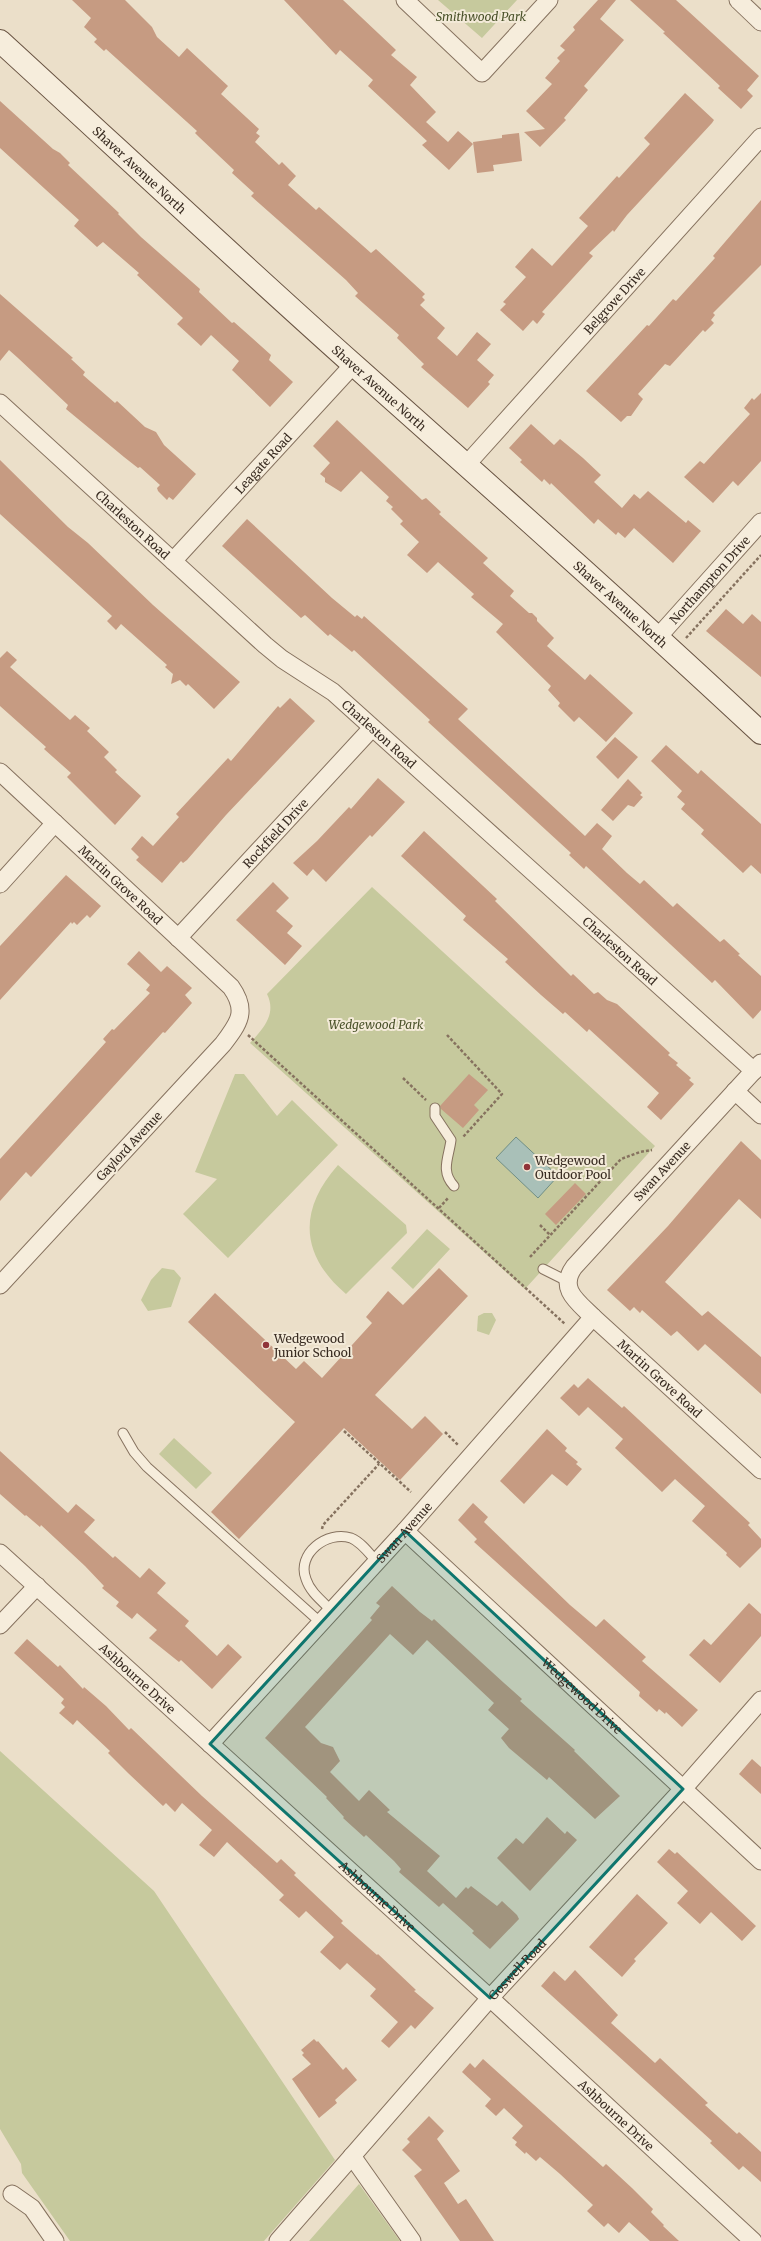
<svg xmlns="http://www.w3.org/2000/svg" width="761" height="2241" viewBox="0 0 761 2241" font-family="Merriweather,serif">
	<rect width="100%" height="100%" fill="#ebdfc9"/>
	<path fill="#c6c99d" d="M438,0h79l-35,38z
		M372,887l283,259 -130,143 -275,-246c13,-14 27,-29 17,-49z
		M235,1074h9l33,42 15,-16 46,45 -110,113 -45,-44 34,-35 -22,-7z
		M338,1165l68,60 1,8 -61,61c-46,-39 -48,-84 -8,-129z
		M427,1229l23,20 -37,40 -22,-21z
		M162,1268l12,2 7,8 -10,29 -23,4 -7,-11 10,-20z
		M484,1313h8l4,7 -7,15 -12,-4 1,-15z
		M174,1438l38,35 -16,16 -37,-35z
		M0,1751l154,140 181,269 -71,81h-194l-48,-68 -1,-9 -21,-35z
		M359,2184l41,57h-91z"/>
	<path fill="#a9c0b8" stroke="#708e85" d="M516,1137l42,39 -20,22 -42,-40z"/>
	<path fill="#c69b82" d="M72,0h53l27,27 5,10 22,20 8,-9 41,38 -7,8 38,35 -3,4 4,3 -5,6 24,23 3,-3 14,14 -8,9 28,25 3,-3 52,46 5,-4 49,45 -3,3 3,3 -5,5 25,23 -8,10 20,18 20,-24 14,12 -14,16 17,15 -6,7 2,2 -22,24 -47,-41 3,-3 -27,-26 2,-3 -44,-39 3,-3 -12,-13 -95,-84 3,-3 -22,-20 2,-3 -35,-33 -4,-4 2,-2 -91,-82 -2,2 -10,-9 3,-3 -13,-12 7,-9z
		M284,0h59l53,50 -5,5 26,22 -7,8 26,27 -10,10 22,20 10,-11 15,13 -24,26 -27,-25 5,-4 -59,-55 5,-6 -33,-30 -4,5z
		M598,0h18l-16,19 24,21 -40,46 4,4 -24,28 2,2 -26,27 -16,-15 21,-3 -19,-18 26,-27 -7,-6 15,-17 -3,-3 8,-8 -5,-4 15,-16 -2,-3z
		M630,0h46l83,76 -12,14 6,6 -12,13 -23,-21 2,-2 -57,-53 2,-1z
		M685,93l29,27 -2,3 -85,92 -13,17 -1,-2 -24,23 4,3 -51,56 3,2 -8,10 -4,-4 -10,11 -23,-21 6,-6 -3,-2 23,-25 -11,-10 17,-19 20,18 36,-40 -9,-8 38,-42 2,2 31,-34 -6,-6z
		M0,101l53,48 7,4 10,10 -2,2 51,48 -1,1 23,23 59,52 -1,3 33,31 2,-1 37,33 -2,5 24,22 -23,25 -38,-37 7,-9 -28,-26 -10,11 -24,-22 6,-6 -46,-43 2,-2 -36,-31 -6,5 -23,-21 5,-6 -79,-72z
		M519,133l3,28 -29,4 1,6 -17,2 -4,-31 29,-4v-3z
		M761,200v65l-48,48 2,2 -4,5 3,3 -9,9 -2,-2 -33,36 -5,-2 -27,30 5,5 -12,17h-4l-6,6 -35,-31 61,-66 2,1 24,-27 3,2 39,-43 -2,-2z
		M0,294l73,64 -2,1 14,13 -2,3 32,28 2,-2 28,26 11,5 8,13 32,29 -23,26 -4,-3 -2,3 -9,-9 -1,-3 3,-3 -20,-18 -2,1 -14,-11 -58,-48 2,-4 -50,-47 -9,-8 -9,11z
		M761,393v68l-23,25 -5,-5 -20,22 -29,-26 16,-16 4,3 46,-50 -6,-6 8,-10 2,2z
		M337,420l85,80 4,-2 15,14 -2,2 49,44 -5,5 31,28 -4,5 19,17h3l5,5v3l17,17 -7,8 38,34 5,-6 43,39 -27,29 -27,-25 -5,5 -16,-16 2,-3 -12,-13 3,-4 -55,-54 7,-8 -32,-27 3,-3 -36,-32 -11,11 -20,-18 12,-13 -19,-18 3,-3 -12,-12 2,-2 -7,-6 3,-4 -28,-26 -20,21 -16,-10v-4l-5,-4 10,-11 -17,-17z
		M531,424l23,21 6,-6 23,19 18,17 -7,7 28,26 12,-14 6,5 8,-8 38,32 2,-3 13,11 -28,32 -39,-35 -9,10 -7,-6 -2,3 -18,-16 -4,5 -43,-41 -1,2 -6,-6 -2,3 -22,-20 2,-2 -13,-12z
		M0,460l68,67 20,16 65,62 87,77 -26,27 -26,-25 -2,2 -6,-6 -9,4 2,-10 -8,-7 2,-2 -46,-41 -5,6 -9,-9 5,-5 -112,-102z
		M247,519l85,79 23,19 2,-2 5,4 2,-3 104,93 -10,10 127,117 12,-13 15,13 -10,13 25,24 13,11 4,-4 29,27 4,-4 43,39 4,-3 16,15 -2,1 23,21v34l-8,9 -38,-39 -3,3 -126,-117 -2,3 -15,-14 2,-2 -143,-131 2,-2 -76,-70 -2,2 -22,-18 -2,2 -23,-21 -4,3 -79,-72z
		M726,609l17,15 9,-10 9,8v55l-55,-46z
		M7,651l10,9 -7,7 60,53 5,-5 15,13 -3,3 22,21 -5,5 13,13 -2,2 26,24 -26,29 -48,-48 4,-4 -27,-24 2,-2 -46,-41v-48z
		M290,698l25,23 -89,94 -39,45 -4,3 -2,-2 -19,22 -26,-23 3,-3 -8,-8 11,-13 11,10 26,-29 -3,-3 52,-56 3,3 47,-55 2,2z
		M615,737l23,20 -20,22 -22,-22z
		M666,745l32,29 3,-4 60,54v50l-10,-9 -8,8 -42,-39 3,-4 -23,-21 4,-5 -8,-7 5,-6 -31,-30z
		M378,778l27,24 -33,35 -2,-2 -44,47 -13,-13 -6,7 -14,-13 24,-22 32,-34 2,2z
		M628,779l14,14 -2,2 3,2 -9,10 -6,-2 -15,16 -12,-11z
		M424,831l73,68 -2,2 76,75 2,-2 21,20 4,-2 9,8 10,4 53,49 -2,2 10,8 -2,2 15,13 -2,2 5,4 -33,36 -14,-13 12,-14 -70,-64 -2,3 -22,-20 -2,2 -22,-19 -36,-33 3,-3 -45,-39 3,-4 -65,-60z
		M66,875l35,31 -11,12 -3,-3 -10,10 -3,-3 -2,2 -1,-2 -71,78v-54z
		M273,882l16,16 -13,13 17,15 -6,7 15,13 -17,19 -49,-45z
		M139,951l22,21 6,-6 25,22 -7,7 7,8 -27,30 -2,-1 -132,145 -5,-5 -26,29v-42l106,-117 -3,-3 9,-10 2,1 36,-37 -4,-3 4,-5 -23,-21z
		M469,1074l19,16 -14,15 5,5 -16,18 -22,-19 -1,-3z
		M741,1141l20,19v59l-22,-20 -74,83 37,34 6,-5 53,46v37l-56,-50 -7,7 -21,-20 -6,5 -29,-26 -2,3 -6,-6 -4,4 -23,-21 61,-64z
		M575,1183l11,11 -30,31 -11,-11z
		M439,1268l29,28 -93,99 37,34 13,-13 18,18 -43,46 -56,-52 -105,111 -28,-27 84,-90 -107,-100 27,-29 81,76 8,-8 18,17 50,-55 -6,-6 22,-26 15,14z
		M588,1378l34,30 2,-2 126,117 -2,2 13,14v8l-21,21 -14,-13 1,-2 -35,-32 13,-15 -30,-27 -13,13 -47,-44 8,-9 -35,-32 -9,9 -19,-18 14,-14 4,4z
		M547,1429l20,19 -2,3 13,11 -2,2 6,5 -15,17 -15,-12 -28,30 -24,-23z
		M0,1451l68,62 8,-9 19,16 -11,12 29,26 2,-2 25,22 9,-10 17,15 -9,10 32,28 -4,5 32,30 11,-12 14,13 -30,32 -31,-29 -2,2 -30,-24 8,-8 -20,-17 -5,6 -16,-13 3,-4 -17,-14 2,-2 -19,-20 -44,-41 -1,2 -14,-12 -1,1 -25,-22z
		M473,1503l15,14 -4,5 86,83 26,22 8,-8 42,38 -4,4 56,49 -16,17 -16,-15 -1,2 -6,-5 -2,3 -18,-16 1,-4 -166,-150 3,-3 -19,-19z
		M392,1586l28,26 12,9 2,-2 70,64 18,16 -2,2 55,49 -1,1 46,45 -25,23 -46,-42 -2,3 -38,-32 -8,-10 8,-9 -21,-19 6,-7 -67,-63 -14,15 -23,-21 -85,93 16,16 12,4 7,14 -10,11 29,29 10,-11 21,20 -3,2 53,44 -13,15 29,27 10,-11 2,2 3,-3 26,20 5,-5 15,14 2,4 -29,30 -18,-16 2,-2 -31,-28 -4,4 -40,-35 2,-3 -7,-8 -28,-26 -2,2 -21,-19 1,-1 -18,-19 1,-1 -62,-59 107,-118 -2,-2 10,-12 -4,-3z
		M749,1603l12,11v22l-41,47 -31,-28 15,-16 7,6z
		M27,1639l31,28 2,-2 23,24 1,-2 22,19 23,24 2,-2 71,68 75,67 4,-4 15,14 -2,2 49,46 -2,2 36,32 1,-1 38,36 -2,1 20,17 -19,21 -4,-4 -22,23 -8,-7 17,-19 -28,-26 6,-7 -29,-26 -7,7 -20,-18 14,-15 -28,-26 -7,7 -20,-18 5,-5 -57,-53 -13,15 -15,-12 13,-15 -30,-27 -7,9 -9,-9 -3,3 -35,-33 -20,-20 2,-2 -33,-31 -4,5 -14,-12 6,-6 -4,-4 3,-4 -50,-46z
		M752,1759l9,8v27l-22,-20z
		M547,1817l18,17 2,-3 10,9 -47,51 -33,-33 19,-20 7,6z
		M669,1849l6,5 2,-2 79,74 -14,15 -31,-29 -11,12 -23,-21 11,-12 -31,-29z
		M637,1894l31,29 -34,36 2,2 -14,16 -33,-30z
		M575,1970l43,45 -7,8 44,40 5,-5 48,45 -3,2 32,29 2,-2 22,20v30l-18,-16 -4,4 -29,-27 2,-2 -171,-155 13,-15 11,10z
		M314,2039l3,3 1,-1 25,29 3,-3 11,13 -22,20 2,3 -18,15 -27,-39 19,-15 -9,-9 2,-2 -3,-3z
		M483,2059l120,108 3,-3 26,24 21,21 -2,3 13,13 -1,1 16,15h-29l-21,-19 -10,11 -11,-10 -4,4 -17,-16 6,-6 -33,-31 -20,-17 -4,4 -10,-9 -1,2 -10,-9 2,-3 -5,-4 11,-12 -19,-18 -8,8 -11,-10 6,-7 -29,-27 8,-9 5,5z
		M429,2116l15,15 -7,8 23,32 -16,12 14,21 8,-5 28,42h-34l-46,-65 8,-6 -20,-20 8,-8 -3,-3z"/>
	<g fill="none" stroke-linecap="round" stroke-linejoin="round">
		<g stroke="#86725f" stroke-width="11">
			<path id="lane" d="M435,1108v8l16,24c-2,17 -11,31 3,46
				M543,1269l24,12
				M123,1433l11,19 13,15 173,155
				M331,1610c-9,-9 -21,-18 -25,-31 -10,-25 21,-49 45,-41 10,4 18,15 25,23"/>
		</g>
		<g stroke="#86725f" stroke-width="19">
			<g id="street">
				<path d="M405,0l77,73 67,-73"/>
				<path d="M738,0l23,22"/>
				<path id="s1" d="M0,403l265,242 17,14 51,33 421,379"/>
				<path id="s2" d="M467,464l294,-327"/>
				<path id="s3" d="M173,561l180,-196"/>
				<path id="s4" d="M658,637l103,-115"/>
				<path id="s5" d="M0,772l231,215c17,24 8,36 -8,57l-223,241"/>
				<path d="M0,884l55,-61"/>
				<path id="s6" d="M178,938l194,-210"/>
				<path id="s7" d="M761,1063l-187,204c-16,22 4,35 19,50l168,153"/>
				<path d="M735,1091l26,24"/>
				<path id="s8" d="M405,1531l356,330"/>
				<path id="s9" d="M0,1553l490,445 263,243"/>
				<path d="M0,1625l37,-39"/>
				<path id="s10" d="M210,1744l195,-213 188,-214"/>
				<path d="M352,2156l60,85"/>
				<path d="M12,2194l20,14 23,33"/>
				<path id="s11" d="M278,2241l212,-243 193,-209 78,-89"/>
			</g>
		</g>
		<g stroke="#685342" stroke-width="24">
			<g id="secondary">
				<path id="s12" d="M0,41c118,108 235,218 355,325 136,121 272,242 406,367"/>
			</g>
		</g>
		<path stroke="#86725f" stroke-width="2.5" stroke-dasharray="3 2" stroke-linecap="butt" d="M686,638l75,-83
			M248,1035l317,289
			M447,1035l55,59 -39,43
			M403,1078l23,22
			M439,1208l10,-11
			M540,1225l10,10
			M530,1257l91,-98 19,-7 12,-2
			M344,1431l67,61
			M445,1432l14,14
			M322,1529l1,-4 56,-61"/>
		<use href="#lane" stroke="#f6eddc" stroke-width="9"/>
		<use href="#street" stroke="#f6eddc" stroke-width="17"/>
		<use href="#secondary" stroke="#f6eddc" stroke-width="22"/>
	</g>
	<path fill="#0f766e" fill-opacity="0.2" stroke="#0f766e" stroke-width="3" stroke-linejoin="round" d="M405,1531l278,258 -193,209 -280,-254z"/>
	<g fill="#903439" stroke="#f3ead8" stroke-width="1.5">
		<circle cx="527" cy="1167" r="4"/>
		<circle cx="266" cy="1345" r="4"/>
	</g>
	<g text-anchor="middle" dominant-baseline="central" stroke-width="4" stroke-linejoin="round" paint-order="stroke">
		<g font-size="12" font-style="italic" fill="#4a522a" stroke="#f3ead8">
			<text x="481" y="16">Smithwood Park</text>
			<text x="376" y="1024">Wedgewood Park</text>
		</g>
		<g font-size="12" fill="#382b21" stroke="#f3ead8">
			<text stroke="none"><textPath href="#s12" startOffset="190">Shaver Avenue North</textPath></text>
			<text stroke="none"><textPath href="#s2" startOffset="220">Belgrove Drive</textPath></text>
			<text stroke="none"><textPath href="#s12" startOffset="514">Shaver Avenue North</textPath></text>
			<text stroke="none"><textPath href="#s3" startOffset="133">Leagate Road</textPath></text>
			<text stroke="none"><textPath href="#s1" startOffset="180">Charleston Road</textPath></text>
			<text stroke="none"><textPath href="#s4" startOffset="77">Northampton Drive</textPath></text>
			<text stroke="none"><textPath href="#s12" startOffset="838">Shaver Avenue North</textPath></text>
			<text stroke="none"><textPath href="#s1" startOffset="504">Charleston Road</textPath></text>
			<text stroke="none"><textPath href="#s6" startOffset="143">Rockfield Drive</textPath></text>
			<text stroke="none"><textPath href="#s5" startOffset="165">Martin Grove Road</textPath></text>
			<text stroke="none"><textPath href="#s1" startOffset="828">Charleston Road</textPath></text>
			<text transform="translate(129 1146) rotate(-47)">Gaylord Avenue</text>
			<text transform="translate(662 1171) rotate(-47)">Swan Avenue</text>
			<text stroke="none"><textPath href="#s7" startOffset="428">Martin Grove Road</textPath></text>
			<text stroke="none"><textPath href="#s10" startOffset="287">Swan Avenue</textPath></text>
			<text stroke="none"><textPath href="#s9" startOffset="186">Ashbourne Drive</textPath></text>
			<text stroke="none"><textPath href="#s8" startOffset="242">Wedgewood Drive</textPath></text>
			<text stroke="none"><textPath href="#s9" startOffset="510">Ashbourne Drive</textPath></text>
			<text stroke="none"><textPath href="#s11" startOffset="362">Goswell Road</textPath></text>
			<text stroke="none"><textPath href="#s9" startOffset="834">Ashbourne Drive</textPath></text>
		</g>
		<g font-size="12" fill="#382b21" stroke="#f3ead8" text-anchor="start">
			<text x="535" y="1160">Wedgewood<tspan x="535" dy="14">Outdoor Pool</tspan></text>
			<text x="274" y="1338">Wedgewood<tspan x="274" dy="14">Junior School</tspan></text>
		</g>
	</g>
</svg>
